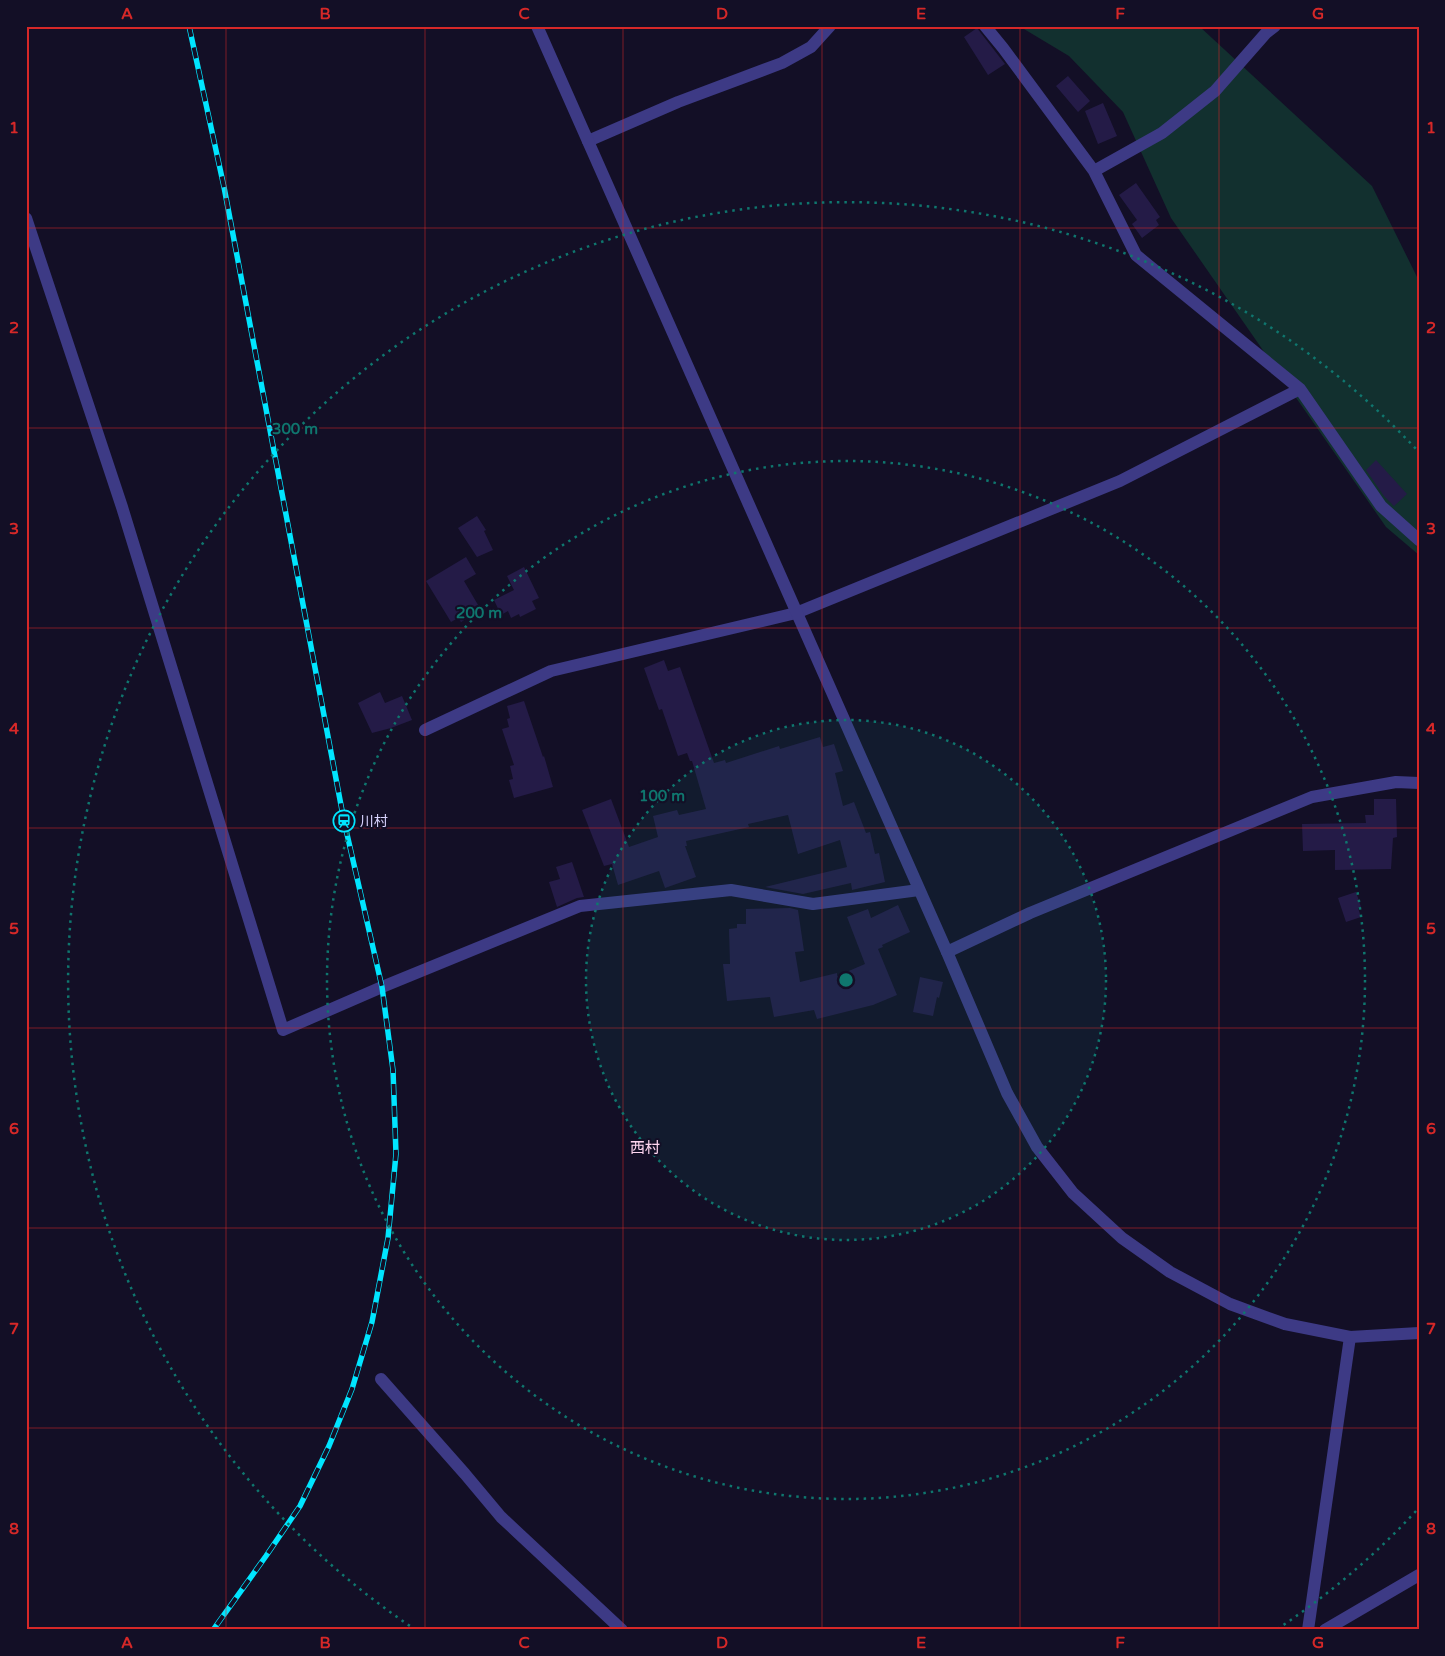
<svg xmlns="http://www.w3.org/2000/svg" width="1445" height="1656" viewBox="0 0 1445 1656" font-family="'Varela Round','Noto Sans JP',sans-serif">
	<rect width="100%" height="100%" fill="#130f26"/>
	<path fill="#12302f" d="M1019,26h180l173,160 47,95v274l-33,-28 -215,-309 -48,-106 -54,-56z"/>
	<path fill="#241b47" d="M977,28l28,36 -17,11 -24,-38z
		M1068,76l22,25 -12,11 -22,-26z
		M1103,103l14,33 -19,8 -13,-33z
		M1136,183l24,34 -4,3 3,5 -17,13 -10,-14 5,-4 -18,-25z
		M1376,460l31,34 -13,12 -10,-10 -18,-26z
		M477,516l9,14 -2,1 9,19 -16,7 -19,-29z
		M466,557l10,17 -12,7 17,29 -20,12 -3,-4 -7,4 -25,-41z
		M524,567l15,31 -7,3 4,8 -16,8 -1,-3 -8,4 -3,-7 -7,4 -7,-15 20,-10 -7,-14z
		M664,660l4,11 12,-4 34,96 11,-3 1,3 53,-17 1,3 40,-12 3,10 11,-3 9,27 -8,2 8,33 11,-4 12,31 4,-1 5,22 4,-1 6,29 -33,8 -1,-7 -48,11 -38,-7 82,-20 -7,-27 -42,14 -10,-39 -40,9 1,3 -63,14 1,5h-2l11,31 -31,11 -6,-17 -41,14 -6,-21 -8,2 -22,-56 29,-11 18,48 29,-10 -5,-21 24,-6 2,5 27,-6 -14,-48h-2l-3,-8 -9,3 -16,-47 -3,1 -15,-42z
		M380,692l5,11 17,-7 10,24 -21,8 -19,5 -14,-30z
		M524,701l19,56 1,-1 9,31 -39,11 -5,-18 4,-1 -3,-13 4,-1 -12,-36 7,-2 -2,-8 3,-1 -3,-12z
		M1374,799h22l1,38 -4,1 -2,31 -56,1v-20l-32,1 -1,-27 64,-1 -1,-8h9z
		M572,862l12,35 -7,1 -20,9 -8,-25 11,-3 -4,-12z
		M1356,892l5,15 -3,1 3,9 -15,5 -8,-24z
		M898,905l12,27 -28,13 1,2 -5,2 19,46 -24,10 -56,14 -3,-9 -40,7 -4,-20 -43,4 -4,-37h7l-1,-35 8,-1v-4h9v-15l44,-1 8,2 6,41 -9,1 5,30 37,-9v3l28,-12 -18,-47 21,-8 3,9z
		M920,977l23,5 -4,16 -2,-1 -4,19 -20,-4z"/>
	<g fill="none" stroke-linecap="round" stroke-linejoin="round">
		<path stroke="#3d3a85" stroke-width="12" d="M985,26l18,22 91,123 42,84 164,134 81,117 38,34
			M588,141l90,-39 104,-39 29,-16 19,-21
			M1094,171l68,-38 53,-42 51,-58 9,-7
			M26,218l96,289 161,523 99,-43 198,-81 151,-16 82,14 106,-14
			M425,730l126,-59 245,-58 324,-132 180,-92
			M947,952l83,-39 282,-116 84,-15 23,1
			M381,1379l84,95 36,43 121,113
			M1308,1630l42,-293
			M1325,1630l94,-55"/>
		<path stroke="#3d3a85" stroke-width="12" d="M537,26l410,926 60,141 30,54 36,46 49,45 48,34 60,32 55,20 65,13 69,-4"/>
		<g stroke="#00e5ff" stroke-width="5.5">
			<path id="rail" d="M189,26l35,161 120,634 38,166 11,83 3,84 -8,84 -16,84 -20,67 -23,57 -29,60 -34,50 -53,74"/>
		</g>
		<use href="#rail" stroke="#130f26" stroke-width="4" stroke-dasharray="11" stroke-linecap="butt"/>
	</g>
	<path fill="none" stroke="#d62828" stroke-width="1" stroke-opacity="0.55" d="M226,26v1604M425,26v1604M623,26v1604M822,26v1604M1020,26v1604M1219,26v1604M26,228h1393M26,428h1393M26,628h1393M26,828h1393M26,1028h1393M26,1228h1393M26,1428h1393"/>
	<circle cx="846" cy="980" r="260" fill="#0f766e" fill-opacity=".12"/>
	<g fill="none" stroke="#0f766e" stroke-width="2.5" stroke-dasharray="2.5 5">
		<circle cx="846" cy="980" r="260"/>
		<circle cx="846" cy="980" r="519"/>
		<path d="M1416 1511A779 779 0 0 1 1276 1630M416 1630A779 779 0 1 1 1416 449"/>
	</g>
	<defs>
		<g id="station-ring" transform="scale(1.125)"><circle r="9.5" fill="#130f26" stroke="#00e5ff" stroke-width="1.5"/><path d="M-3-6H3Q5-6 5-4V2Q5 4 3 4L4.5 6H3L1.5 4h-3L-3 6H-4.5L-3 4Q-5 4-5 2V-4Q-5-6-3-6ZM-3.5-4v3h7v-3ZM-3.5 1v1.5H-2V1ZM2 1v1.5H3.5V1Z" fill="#00e5ff"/></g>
	</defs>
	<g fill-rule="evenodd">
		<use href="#station-ring" x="344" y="821"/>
	</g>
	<g text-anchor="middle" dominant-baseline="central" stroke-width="4" stroke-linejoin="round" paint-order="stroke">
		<g font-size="14" fill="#d9d4ff" stroke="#130f26" text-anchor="start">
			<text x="360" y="821">川村</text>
		</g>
		<g font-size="15" fill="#ffd6f0" stroke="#130f26">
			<text x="645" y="1148">西村</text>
		</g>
	</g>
	<circle cx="846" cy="980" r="8" fill="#0f766e" stroke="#130f26" stroke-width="2.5"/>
	<g font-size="15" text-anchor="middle" font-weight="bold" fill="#0f766e" stroke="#130f26" stroke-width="4" stroke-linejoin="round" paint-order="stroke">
		<text x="295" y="434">300 m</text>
		<text x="479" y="618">200 m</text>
		<text x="662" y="801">100 m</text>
	</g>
	<rect width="1445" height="1656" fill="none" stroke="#130f26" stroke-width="55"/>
	<rect x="28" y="28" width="1390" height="1600" fill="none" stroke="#d62828" stroke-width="2"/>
	<g font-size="16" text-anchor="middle" font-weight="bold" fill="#d62828">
		<text x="127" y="19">A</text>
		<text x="325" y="19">B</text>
		<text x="524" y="19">C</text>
		<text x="722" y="19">D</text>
		<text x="921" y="19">E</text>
		<text x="1120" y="19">F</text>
		<text x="1318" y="19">G</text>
		<text x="14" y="133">1</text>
		<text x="1431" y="133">1</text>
		<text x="14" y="333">2</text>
		<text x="1431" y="333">2</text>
		<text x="14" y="534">3</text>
		<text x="1431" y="534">3</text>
		<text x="14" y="734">4</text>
		<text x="1431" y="734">4</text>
		<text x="14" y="934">5</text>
		<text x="1431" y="934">5</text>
		<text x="14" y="1134">6</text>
		<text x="1431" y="1134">6</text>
		<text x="14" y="1334">7</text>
		<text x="1431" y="1334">7</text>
		<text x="14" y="1534">8</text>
		<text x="1431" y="1534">8</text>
		<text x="127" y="1648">A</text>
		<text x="325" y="1648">B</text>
		<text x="524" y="1648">C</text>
		<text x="722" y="1648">D</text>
		<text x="921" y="1648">E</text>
		<text x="1120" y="1648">F</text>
		<text x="1318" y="1648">G</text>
	</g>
</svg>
